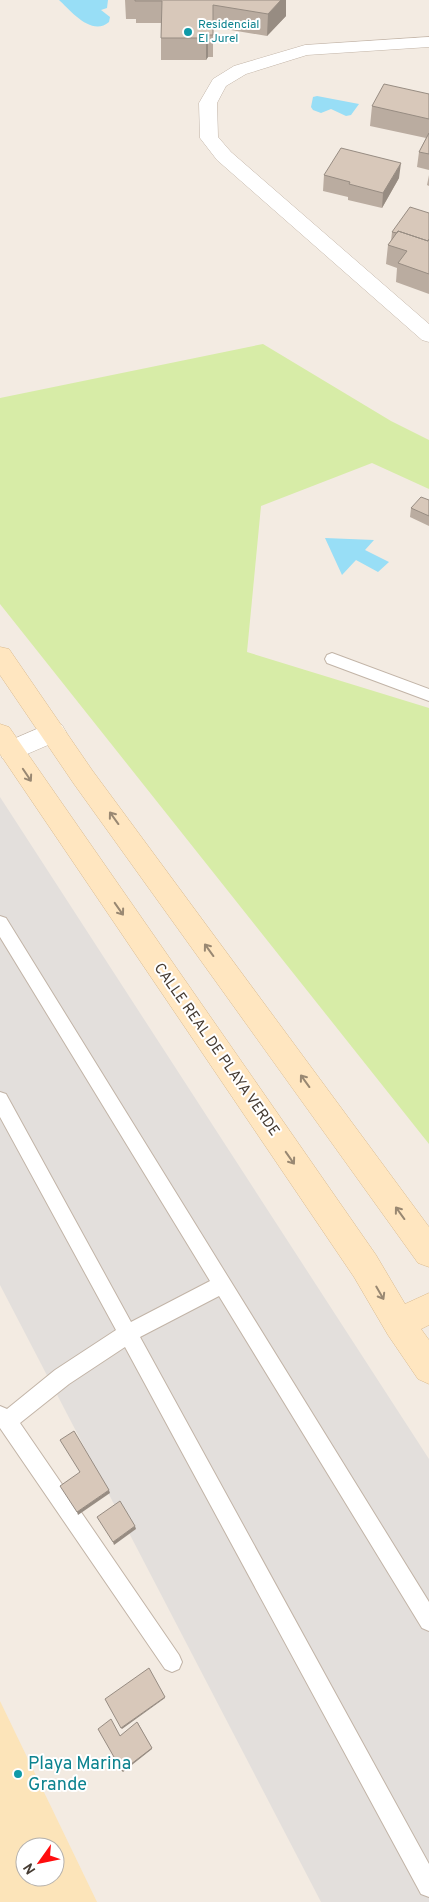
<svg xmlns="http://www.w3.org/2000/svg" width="429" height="1902" viewBox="0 0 429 1902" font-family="Overpass,sans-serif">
	<rect width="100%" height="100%" fill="#f3ebe2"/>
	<path fill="#d7eca7" d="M263,344l128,77 38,19v49l-57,-26 -111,43 -14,146 182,56v436l-429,-540v-206z"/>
	<path fill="#fce4b9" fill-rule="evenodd" d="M0,1701l97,201h-97zM25,1847h30v30h-30z"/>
	<path fill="#e3dfdc" d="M0,797l429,662v443h-108l-321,-617z"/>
	<path fill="#98def6" d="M59,0h49l-1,8 -6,2 9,7 -1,5c-17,15 -38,-11 -50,-22z
		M317,96l42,8 -8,11 -5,1 -15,-7 -10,4 -8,-3 -2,-3 2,-10z
		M325,538l49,2 -9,10 24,12 -11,10 -22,-12 -14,15z"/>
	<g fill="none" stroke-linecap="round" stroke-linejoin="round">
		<g stroke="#c2b4a7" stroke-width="2">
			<path id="lane" d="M332,653l97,36v12l-102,-38 -2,-4 2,-4z
				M0,916l6,2 423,684v29l-7,-3 -203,-332 -79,41 289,527v33l-8,-3 -296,-547 -56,37 -49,39 159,232 3,7 -3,7 -7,3 -7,-3 -165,-241v-22l7,3 48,-39 61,-40 -116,-213v-25l6,2 125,228 79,-41 -210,-344z"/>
		</g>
		<g stroke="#c2b4a7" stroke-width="1">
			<path id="street" d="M429,37v10l-122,8 -61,19 -20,12 -9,17 1,34 13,15 198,172v18l-7,-2 -205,-180 -17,-22 -1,-35 14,-24 21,-13 71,-21z
				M53,722l9,3 4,7 -4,7 -51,22 -9,-3 -2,-10 2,-4z"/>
		</g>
		<g stroke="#dabb8f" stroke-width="1">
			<path id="secondary" d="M0,647l9,2 83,121 337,457v40l-11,-4 -344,-479 -74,-109z
				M0,724l9,3 367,528 29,49 24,-11v32l-8,4 8,11v44l-11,-5 -30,-44 -34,-58 -354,-523z"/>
		</g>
		<use href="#lane" fill="#fff" fill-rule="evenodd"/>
		<use href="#street" fill="#fff" fill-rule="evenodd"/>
		<use href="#secondary" fill="#ffe6c0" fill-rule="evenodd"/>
	</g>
	<path fill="#baaca0" d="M125,0h161v16l-19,20 -54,-9v30h-5l-2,3h-45v-37h-25v-4h-10z
		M429,94v76l-12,-3 2,-15 7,-14 -56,-12 2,-20z
		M324,175l75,3 -17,30 -34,-8v-3l-25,-6z
		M429,175v11l-2,-1z
		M429,213v81l-33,-12 1,-14 -11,-4 2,-19 3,-4 1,-9z
		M429,500v26l-19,-9 1,-9z"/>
	<path fill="#978c82" d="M281,0h5v16l-19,20 1,-22z
		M208,35v22l-2,3v-22z
		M401,163l-2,15 -17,30 1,-15z
		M109,1490l1,3 -32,22 -1,-3z
		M135,1526l1,3 -22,16 -1,-3z
		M165,1697v1l-43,31 -1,-1z
		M138,1723l14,26 -29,23 -1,-1z"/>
	<path fill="#d8c8ba" stroke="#978c82" d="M135,0h146l-13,14 -55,-9v30h-5l-2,3h-45l1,-37h-27z
		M384,84l45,10v25l-57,-13z
		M429,133v21l-10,-2z
		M341,148l60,15 -18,30 -34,-9 1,-2 -26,-7z
		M410,207l19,6v26l-1,2 -30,-10 -1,2 -5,-1z
		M398,231l30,10 1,-2v35l-31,-11 9,-12 -19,-6z
		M421,497l8,3v16l-18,-8z
		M74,1431l35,59 -32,22 -17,-26 20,-14 -20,-32z
		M120,1501l15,25 -22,16 -16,-25z
		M149,1668l16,29 -44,31 -16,-29z
		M111,1719l9,17 17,-14 15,26 -30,23 -24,-42z"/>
	<defs><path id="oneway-shaft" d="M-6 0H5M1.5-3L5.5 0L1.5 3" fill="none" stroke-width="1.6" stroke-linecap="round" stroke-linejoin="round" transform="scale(1.25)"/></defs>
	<g stroke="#998872">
		<use href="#oneway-shaft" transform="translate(27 775) rotate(56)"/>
		<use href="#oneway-shaft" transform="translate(114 818) rotate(-126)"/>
		<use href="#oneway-shaft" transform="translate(119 909) rotate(55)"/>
		<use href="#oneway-shaft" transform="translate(209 950) rotate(-126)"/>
		<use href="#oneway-shaft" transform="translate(305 1081) rotate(-126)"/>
		<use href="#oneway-shaft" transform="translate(290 1158) rotate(55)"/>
		<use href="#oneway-shaft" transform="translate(400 1213) rotate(-126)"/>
		<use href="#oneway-shaft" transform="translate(380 1293) rotate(60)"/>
	</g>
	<g fill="#0f9aa8" stroke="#fff" stroke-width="2">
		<circle cx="188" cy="32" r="5"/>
		<circle cx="18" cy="1774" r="5"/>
	</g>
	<g text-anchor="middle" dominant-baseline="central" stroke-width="4" stroke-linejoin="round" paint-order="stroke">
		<g font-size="12" fill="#0d838f" stroke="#fff" text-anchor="start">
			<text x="198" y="25">Residencial<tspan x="198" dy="14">El Jurel</tspan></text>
		</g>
		<g font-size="15" fill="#453b32" stroke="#fff">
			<text transform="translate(216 1050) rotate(55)">CALLE REAL DE PLAYA VERDE</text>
		</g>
		<g font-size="18" fill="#0d838f" stroke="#fff" text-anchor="start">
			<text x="28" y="1764">Playa Marina<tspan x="28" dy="21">Grande</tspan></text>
		</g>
	</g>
	<g transform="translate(40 1862) rotate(237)"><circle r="24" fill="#ffffff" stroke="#b5b1ad"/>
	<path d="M0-4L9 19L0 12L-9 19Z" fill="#ff0d0e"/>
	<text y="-8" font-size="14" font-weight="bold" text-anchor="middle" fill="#453b32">N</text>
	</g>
</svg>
